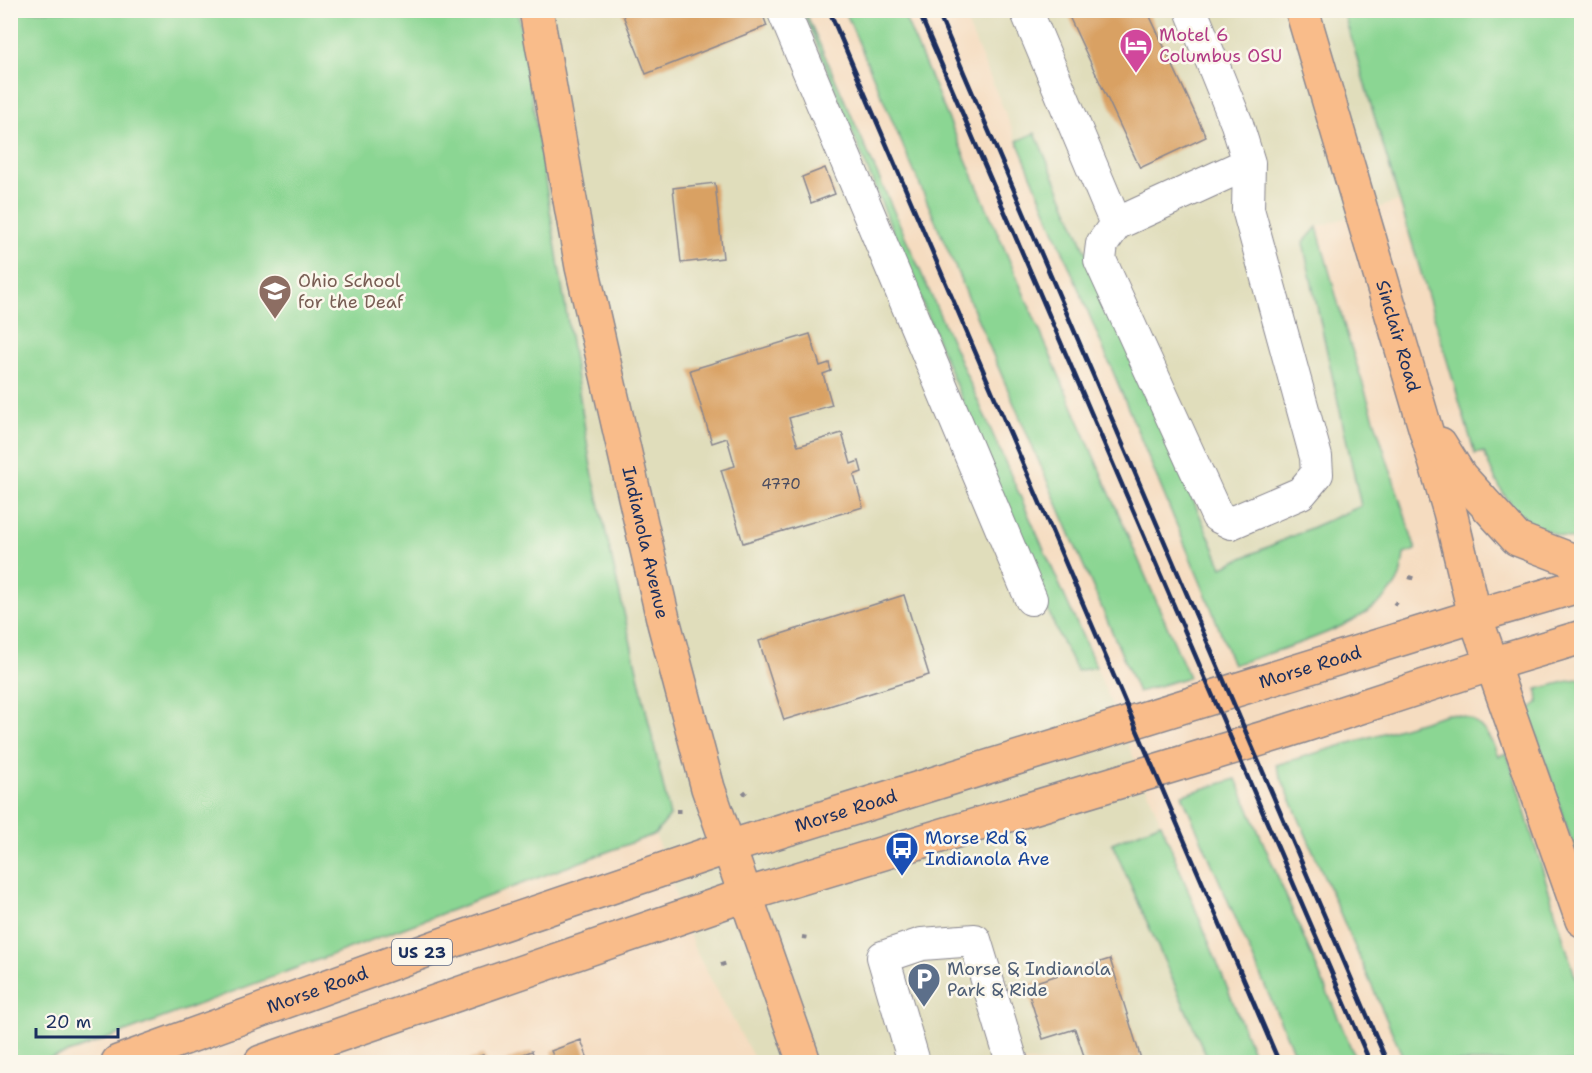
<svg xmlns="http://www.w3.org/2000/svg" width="1592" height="1073" viewBox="0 0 1592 1073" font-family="'Shantell Sans',sans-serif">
	<rect width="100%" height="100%" fill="#fbf7ec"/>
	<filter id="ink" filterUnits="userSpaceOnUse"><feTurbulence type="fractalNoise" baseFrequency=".0167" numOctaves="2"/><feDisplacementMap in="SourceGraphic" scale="12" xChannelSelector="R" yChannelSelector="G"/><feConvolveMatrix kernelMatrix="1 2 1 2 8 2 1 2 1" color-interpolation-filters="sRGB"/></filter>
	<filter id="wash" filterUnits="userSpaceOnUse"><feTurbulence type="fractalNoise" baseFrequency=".008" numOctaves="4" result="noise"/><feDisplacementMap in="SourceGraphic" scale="24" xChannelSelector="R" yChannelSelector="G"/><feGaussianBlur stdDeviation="1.35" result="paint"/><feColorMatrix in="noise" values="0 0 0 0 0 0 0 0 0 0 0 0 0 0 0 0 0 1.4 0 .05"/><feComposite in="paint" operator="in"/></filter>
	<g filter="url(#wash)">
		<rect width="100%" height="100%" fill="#f5dcc0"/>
		<path fill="#e0ddbb" d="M518,11h285l254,621 20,39 19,-4 65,156 -48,20 96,219h-453l-62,-114 -39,-114 15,-18 -79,-349z
			M962,11h381l56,190 -82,26 -14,16 58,263 -139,61 -187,-433 -18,7z"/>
		<path fill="#8bd693" stroke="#538278" stroke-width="1.5" d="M10,11h508l73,456 79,349 -15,18 -578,216 -39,12h-28z
			M803,11h2l291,656 -19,4 -20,-39z
			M845,11h57l287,666 -51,15z
			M1343,11h238v530c-57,-11 -78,-36 -97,-89l-9,2z
			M1035,133l187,434 139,-61 -58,-263 14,-16 28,101 71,222 -12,4c-1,7 -2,16 -4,22 -18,48 -123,74 -167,89l-21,-55 -195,-469z
			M1581,678v193l-53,-161 10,-7 -1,-14z
			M1447,714c28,-1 42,18 51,42l9,-3 67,220 7,19v70h-176l-126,-289 -3,-8z
			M1236,779l121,283h-59l-116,-267z
			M1161,823l96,239h-48l-97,-219z"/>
		<g id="blocks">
			<path fill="#d9a164" d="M621,10h140l6,16 -121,48z
				M1066,10h81l59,127 -66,31z
				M825,168l10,26 -24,9 -9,-26z
				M715,183l8,75 -42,5 -8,-75z
				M810,334l10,32 9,-3 2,8 -8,3 9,31 -43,13 9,28 44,-13 9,31 8,-3 3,11 -8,3 9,32 -120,36 -22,-73 14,-4 -8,-28 -15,5 -22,-73z
				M904,595l25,80 -145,45 -25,-79z
				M1110,959l32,103h-56l-11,-33 -32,10 -17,-54z
				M581,1040l8,22h-33l-5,-11z
				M532,1051l4,11h-35z
				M483,1055l3,7h-23z"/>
		</g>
	</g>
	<g filter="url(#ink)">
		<use href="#blocks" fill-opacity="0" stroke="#88868f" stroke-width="1.5"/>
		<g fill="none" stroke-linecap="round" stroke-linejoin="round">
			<g stroke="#88868f" stroke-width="34">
				<path id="minor" d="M783,10l248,589
					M1026,10l90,214
					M1191,10l46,114 12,39 -1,46 68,248 1,17 -16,19 -70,30 -14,-7 -117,-256 2,-16 14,-20 133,-61
					M914,1062l-31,-105 39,-13 53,-4 37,122"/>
			</g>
			<g stroke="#88868f" stroke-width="36">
				<g id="major">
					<path id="s1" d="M536,10l46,257 82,356 44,165 96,274"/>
					<path id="s2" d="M1302,10l148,502 25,104 17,48"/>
					<path d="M1440,444l20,32 57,63 65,25"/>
					<path id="s3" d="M118,1062l343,-124 268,-91 746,-231 107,-31"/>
					<path d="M261,1062l484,-167 542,-164 205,-67 90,-27"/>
				</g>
			</g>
			<g stroke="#88868f" stroke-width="36">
				<path id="highway" d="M1492,664l90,256"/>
			</g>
			<path stroke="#88868f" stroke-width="4" stroke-dasharray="4.5 4.5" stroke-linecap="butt" d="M1409,577l6,2
				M1394,602l4,4
				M743,794l5,-4
				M676,811h7
				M802,937l7,1
				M721,965l6,-2"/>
			<use href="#minor" stroke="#fff" stroke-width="32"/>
			<use href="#major" stroke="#f9bc8a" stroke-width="33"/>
			<use href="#highway" stroke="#f9bc8a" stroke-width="33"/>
			<path stroke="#1b2f5e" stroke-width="4.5" d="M829,10l450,1052
				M918,10l452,1052
				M937,10l450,1052"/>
		</g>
	</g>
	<defs>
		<g id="hotel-pin" transform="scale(1.725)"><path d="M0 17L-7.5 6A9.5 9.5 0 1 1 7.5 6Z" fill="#d1479c" stroke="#fbf7ec"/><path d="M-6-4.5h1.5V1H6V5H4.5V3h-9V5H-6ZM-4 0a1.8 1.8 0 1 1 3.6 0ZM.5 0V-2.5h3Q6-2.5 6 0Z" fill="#fff"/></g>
		<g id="school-pin" transform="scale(1.725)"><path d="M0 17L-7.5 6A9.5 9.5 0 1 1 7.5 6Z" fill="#8d6e63" stroke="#fbf7ec"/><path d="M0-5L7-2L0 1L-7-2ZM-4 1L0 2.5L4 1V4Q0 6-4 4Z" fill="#fff"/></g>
		<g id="bus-pin" transform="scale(1.725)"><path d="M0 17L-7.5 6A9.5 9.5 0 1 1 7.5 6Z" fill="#1a4fb4" stroke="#fbf7ec"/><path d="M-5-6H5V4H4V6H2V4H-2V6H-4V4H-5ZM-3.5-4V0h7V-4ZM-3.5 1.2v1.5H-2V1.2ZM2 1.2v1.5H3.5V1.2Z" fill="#fff"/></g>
		<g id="parking-pin" transform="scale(1.725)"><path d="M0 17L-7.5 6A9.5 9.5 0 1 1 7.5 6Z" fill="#5c6f8a" stroke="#fbf7ec"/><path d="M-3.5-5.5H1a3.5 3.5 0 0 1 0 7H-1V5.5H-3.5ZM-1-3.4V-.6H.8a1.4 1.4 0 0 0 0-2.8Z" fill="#fff"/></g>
	</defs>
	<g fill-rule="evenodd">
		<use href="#hotel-pin" x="1136" y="45"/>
		<use href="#school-pin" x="275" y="291"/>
		<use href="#bus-pin" x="902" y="848"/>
		<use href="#parking-pin" x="924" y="979"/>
	</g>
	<g text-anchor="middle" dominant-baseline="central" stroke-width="5" stroke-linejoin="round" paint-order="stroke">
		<g font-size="15" fill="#4a4c60">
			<text x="781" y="484">4770</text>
		</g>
		<rect fill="#fbf7ec" stroke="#5e6b89" stroke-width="1.5" x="392" y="939" width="60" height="26" rx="4.5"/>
		<g font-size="16" font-weight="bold" fill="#1b2f5e">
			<text x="422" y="952">US 23</text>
		</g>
		<g font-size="18" fill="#b23c85" stroke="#fbf7ec" text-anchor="start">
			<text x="1159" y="35">Motel 6<tspan x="1159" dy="21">Columbus OSU</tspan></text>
		</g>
		<g font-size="18" fill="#785e54" stroke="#fbf7ec" text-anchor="start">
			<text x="298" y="281">Ohio School<tspan x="298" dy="21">for the Deaf</tspan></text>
		</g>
		<g font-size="18" fill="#1b2f5e" stroke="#fbf7ec">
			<text stroke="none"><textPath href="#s2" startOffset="340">Sinclair Road</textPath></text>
			<text stroke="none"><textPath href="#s1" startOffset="544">Indianola Avenue</textPath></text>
			<text stroke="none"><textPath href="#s3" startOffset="1256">Morse Road</textPath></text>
			<text stroke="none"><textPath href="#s3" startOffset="770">Morse Road</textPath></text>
			<text stroke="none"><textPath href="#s3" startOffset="212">Morse Road</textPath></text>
		</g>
		<g font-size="18" fill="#164399" stroke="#fbf7ec" text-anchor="start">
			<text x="925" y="838">Morse Rd &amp;<tspan x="925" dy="21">Indianola Ave</tspan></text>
		</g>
		<g font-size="18" fill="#4e5e75" stroke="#fbf7ec" text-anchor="start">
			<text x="947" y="969">Morse &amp; Indianola<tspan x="947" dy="21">Park &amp; Ride</tspan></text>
		</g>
	</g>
	<rect width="1592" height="1073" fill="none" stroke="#fbf7ec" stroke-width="36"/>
	<path d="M36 1028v9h82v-9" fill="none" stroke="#1b2f5e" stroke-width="3"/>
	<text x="45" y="1028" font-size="18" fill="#1b2f5e" stroke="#fbf7ec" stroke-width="4.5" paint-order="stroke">20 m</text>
</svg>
